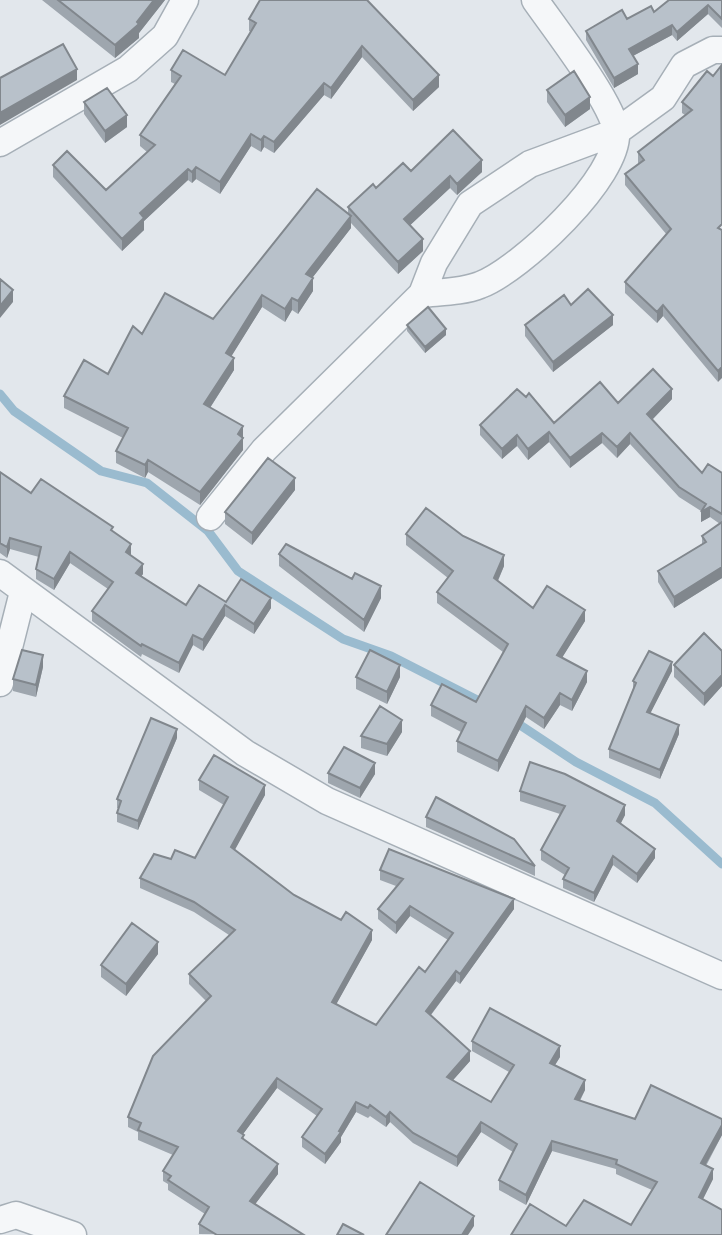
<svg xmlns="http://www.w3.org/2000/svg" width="722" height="1235" viewBox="0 0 722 1235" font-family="Manrope,sans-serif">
	<rect width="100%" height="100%" fill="#e2e7ec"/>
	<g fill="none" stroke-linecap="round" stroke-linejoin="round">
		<path stroke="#9abbcf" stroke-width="9" d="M0,394l14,17 87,60 46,12 61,48 30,40 105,68 48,17 96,49
			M514,721l62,41 79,41 67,61"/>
		<g stroke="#a6afb7" stroke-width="29">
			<path id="minor" d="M0,143l128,-74 37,-33 20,-36
				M422,294c18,-2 41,-2 58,-9 40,-15 141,-109 136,-154 -3,-28 -63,-105 -81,-131
				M210,517l54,-67 158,-156 12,-31 36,-59 60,-40 86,-32 47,-34 21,-33 29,-15h9
				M0,573l245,180 82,48 395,175
				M0,683l23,-91
				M0,1220l16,-5 57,20"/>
		</g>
		<use href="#minor" stroke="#f5f7f9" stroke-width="26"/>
	</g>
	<path fill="#9ea6ae" d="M42,0h123l-26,33v5l-24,20z
		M367,0l72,87 -26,24 -51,-54 -31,42 -7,-4 -50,58 -10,-6 -3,5 -10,-6 -31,48 -24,-15 -4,4 -4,-3 -44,41v9l-22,21 -69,-74v-12l53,25 41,-38 -7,-6v-11l35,-51 -4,-2v-12l54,5 26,-43 -2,-1v-12z
		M722,0v28l-14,-14 -31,27 -5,-6 -39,21 5,18 -24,14 -28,-48v-9l68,-19z
		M721,66l-3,316 -55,-66 -6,7 -32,-30v-11l42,-47 -42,-50v-11l13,-10v-12l47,-37 -3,-2v-11l31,-26z
		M547,90l43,19 -25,18 -18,-25z
		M84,102l43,25 -22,16 -21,-29z
		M411,171l71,1 -25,23 -7,-7 -40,37 13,26 -25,23 -47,-51v5l-39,50 1,13 -15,23 -6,-4 -7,12 -23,-15 -31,49 3,14 -24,38 33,18v24l-43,55 -52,-33 -3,6 -29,-15v-12l7,-13 -59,-30v-12l44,-22 34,-40 71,-15 135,-106v-6l28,-19z
		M407,325l39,10 -21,18 -18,-22z
		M525,325h88l-60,47 -28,-36z
		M672,399l-20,21 50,53h20v105l-48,30 -16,-26v-11l44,-27v-8l18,-12 -10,-7 -9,5v-11l-22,-14 -49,-53 -13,14 -15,-15 -32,25 -21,-26 -21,18 -11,-14 -15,13 -22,-24v-10l74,-2 64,-20z
		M0,472l31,21 82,38 18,24 12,19 -2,2 45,29 40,-3 45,6 -17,26 -29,-18 -22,35 -10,-6 -14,28 -37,-19 -1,3 -49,-36v-10l16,-22 -38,-26 -16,27 -18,-11v-10l3,-12 -29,-8 -3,9 -7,-5z
		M295,490l-43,55 -27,-21v-12z
		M406,534l98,32 -6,15 35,27 52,13 -23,36 25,25 -15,29 -12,-6 -16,24 -18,-12 -28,55 -41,-20v-11l4,-9 -30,-16v-11l45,-3 27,-50 -66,-49v-11l11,-14 -42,-33z
		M279,554l102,44 -17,34 -85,-66z
		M722,651v35l-18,20 -30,-29v-12z
		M43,667l-7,30 -23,-6v-12z
		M672,671l-22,42 29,21 -19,45 -51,-21v-9l24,-60v-8z
		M356,677h44l-13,27 -31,-15z
		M402,732l-15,24 -26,-8v-12z
		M177,738l-39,92 -21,-8v-9l1,-5h-1v-9z
		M328,773l47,1 -15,24 -32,-15z
		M199,780l66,15 -31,55 60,45 78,45 -36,64 40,21 49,-53 23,-32 -38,-24 -14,18 -18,-15v-10l18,-23 -16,-6v-10l134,39 -54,75 -4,-3 -25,34 39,46 -17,19 38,22 18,-30 -37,-21v-10l88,16 -5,8 30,25 -5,11 55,18 87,16 -16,31 7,13 -10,20 19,36 -156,-9 65,-1 21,-35 -36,-16v-5l-64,-18 -26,54 -27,-15v-10l14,-28 -32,-20 -24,35 -44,-24 -23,-21 -4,5 -16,-11 -2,2 -12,-6 -15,25v5l-16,22 -23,-17v-10l15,-21 -40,-28 -34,46 1,5 34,35 -23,30 49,31 -105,-1v-10l6,-10 -37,-24v-6l-5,-3v-10l10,-16 -35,-15v-8l-10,-5v-10l78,-116 -17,-17v-10l40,-39 -35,-23 -54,-24v-10l31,-19 24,-1 29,-53 -25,-15z
		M520,791l105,24 -5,9 35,34 -18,25 -24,-18 -19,37 -31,-14v-9l2,-4 -24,-15v-10l19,-36 -40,-13z
		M426,817l109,49v10l-109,-49z
		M158,954l-32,42 -25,-19v-12z"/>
	<path fill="#81878d" d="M154,0h11l-26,33v5l-24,20v-13l22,-23z
		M708,5v9l-31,27v-9z
		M672,25v10l-43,23v-9z
		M362,46v11l-31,42v-11z
		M638,64v10l-24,14v-10z
		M77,69v11l-77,45v-12z
		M439,75v12l-26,24v-11z
		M324,83v12l-50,58v-11z
		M590,97v12l-25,18v-12z
		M127,115v12l-22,16v-12z
		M251,134v12l-31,48v-12z
		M264,136v11l-3,5v-12z
		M482,160v12l-25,23v-11z
		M196,167v12l-4,4v-11z
		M188,169v11l-44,41v9l-22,21v-12l18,-26z
		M450,176v12l-46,43v-12z
		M351,216v12l-45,58v-12z
		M423,239v12l-25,23v-12z
		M313,278v13l-15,23v-13z
		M13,290v12l-13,16v-12z
		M262,295v12l-36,58v-12z
		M292,298v12l-7,12v-13z
		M663,305v11l-6,7v-11z
		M613,315v10l-60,47v-10z
		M446,329v6l-21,18v-6z
		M234,358v12l-30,47v-13z
		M722,367v11l-4,4v-11z
		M672,389v10l-25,26v-11z
		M243,426v24l-43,55v-13z
		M549,432v10l-21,18v-11z
		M602,433v10l-32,25v-10z
		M630,433v11l-13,14v-11z
		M517,435v11l-15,13v-10z
		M148,460v12l-3,6v-13z
		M295,478v12l-43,55v-12z
		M710,507v10l-9,5v-10z
		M10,538v11l-3,9v-11z
		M131,544v11l-5,7v-10z
		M70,552v11l-16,27v-11z
		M504,555v11l-10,23v-11z
		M143,564v10l-7,10v-11z
		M722,567v11l-48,30v-11z
		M381,586v12l-17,34v-12z
		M271,598v10l-17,26v-10z
		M225,605v11l-22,35v-11z
		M585,610v11l-28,45v-11z
		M193,635v10l-14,28v-10z
		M43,655v12l-7,30v-12z
		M672,662v9l-25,49v-8z
		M400,665v12l-13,27v-12z
		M587,671v11l-15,29v-11z
		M722,675v11l-18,20v-12z
		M560,693v12l-16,24v-11z
		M526,706v11l-28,55v-11z
		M402,720v12l-15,24v-12z
		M679,725v9l-19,45v-9z
		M177,729v9l-39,92v-9z
		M375,763v11l-15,24v-10z
		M265,785v10l-34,62v-10z
		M625,805v10l-8,16v-10z
		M655,849v9l-18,25v-9z
		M613,856v9l-19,37v-9z
		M514,899v10l-54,75v-10z
		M410,906v10l-14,18v-11z
		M372,930v10l-40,72v-10z
		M158,942v12l-32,42v-12z
		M456,971v10l-30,40v-10z
		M560,1046v11l-10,16v-10z
		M470,1051v10l-23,26v-10z
		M277,1078v10l-39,53v-10z
		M585,1080v10l-10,19v-10z
		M356,1102v10l-15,25v5l-16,22v-10z
		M390,1112v10l-4,5v-10z
		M481,1122v10l-24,35v-10z
		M722,1125v10l-21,38v-10z
		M552,1141v10l-26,54v-10z
		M278,1164v10l-28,37v-10z
		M713,1169v10l-14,28v-10z
		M474,1216v10l-6,9h-6z"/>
	<path fill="#b8c1ca" stroke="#81878d" stroke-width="2" d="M58,0h96l-17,22 2,2 -24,21z
		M260,0h107l72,75 -26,25 -51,-54 -31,42 -7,-5 -50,59 -10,-6 -3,4 -10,-6 -31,48 -24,-15 -4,5 -4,-3 -48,44 4,5 -22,21 -69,-74 14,-14 39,39 49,-45 -15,-10 41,-59 -10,-6 12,-20 42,25 31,-52 -7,-4z
		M669,0h53v19l-14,-14 -31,27 -5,-7 -43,24 9,15 -24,14 -28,-47 36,-21 5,9 24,-13 3,6z
		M63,44l14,25 -77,44v-35z
		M721,66l1,158 -4,4 4,2v137l-4,4 -55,-66 -6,7 -32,-30 46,-53 -46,-55 19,-14 -6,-8 54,-42 -10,-8 25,-31 6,5z
		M574,71l16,26 -25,18 -18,-25z
		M107,88l20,27 -22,16 -21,-29z
		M453,130l29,30 -25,24 -7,-8 -46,43 19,20 -25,23 -50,-55 25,-23 3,4 27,-25 8,8z
		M317,189l34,27 -45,58 7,4 -15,23 -6,-3 -7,11 -23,-14 -36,58 8,5 -30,46 39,22 -5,8 5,4 -43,54 -52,-32 -3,5 -29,-14 12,-23 -64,-32 20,-36 24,14 25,-48 9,8 23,-41 48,26z
		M0,279l13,11 -13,16z
		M588,289l25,26 -60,47 -28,-37 39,-30 7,10z
		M428,307l18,22 -21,18 -18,-22z
		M653,369l19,20 -25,25 55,59 6,-9 14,9v41l-12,-7 -9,5 5,-8 -27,-17 -49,-54 -13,14 -15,-14 -32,25 -21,-26 -21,17 -11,-14 -15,14 -22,-24 37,-36 9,8 3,-4 25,30 46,-41 18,21z
		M268,458l27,20 -43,55 -27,-21z
		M0,472l31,21 10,-14 72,48 -2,3 20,14 -5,8 17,12 -7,9 50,32 13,-20 27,17 15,-23 30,19 -17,26 -29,-19 -22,35 -10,-5 -14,28 -37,-19 -1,2 -49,-35 21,-29 -43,-30 -16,27 -18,-10 5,-22 -31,-9 -3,9 -7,-4z
		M426,508l37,28 41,19 -10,23 39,30 14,-22 38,24 -28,45 30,16 -15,29 -12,-7 -16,25 -18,-12 -28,55 -41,-20 9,-18 -35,-18 11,-21 34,18 32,-58 -71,-52 16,-21 -47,-37z
		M722,522v45l-48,30 -16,-26 48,-29 -4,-6z
		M286,544l66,35 3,-6 26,13 -17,34 -85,-66z
		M704,633l18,18v24l-18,19 -30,-29z
		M22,650l21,5 -7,30 -23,-6z
		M370,650l30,15 -13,27 -31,-15z
		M649,651l23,11 -25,50 32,13 -19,45 -51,-21 27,-66 -3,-2z
		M380,706l22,14 -15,24 -26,-8z
		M151,718l26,11 -39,92 -21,-8 4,-12 -4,-2z
		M344,747l31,16 -15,25 -32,-15z
		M214,755l51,30 -34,62 63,48 47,25 5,-8 26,18 -40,72 44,23 43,-58 6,5 28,-39 -43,-27 -14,17 -18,-14 25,-30 -23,-9 9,-21 125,50 -54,75 -4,-3 -30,40 44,40 -23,26 44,25 23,-37 -42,-24 18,-33 70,38 -10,17 35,17 -10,19 60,20 16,-34 71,34v6l-21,38 12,6 -14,28 23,13v25h-211l19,-31 36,22 18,-26 47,25 26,-43 -41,-18 1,-4 -65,-19 -26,54 -27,-15 18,-36 -36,-22 -24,35 -44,-24 -23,-21 -4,5 -16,-12 -2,3 -12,-6 -17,29 2,1 -16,22 -23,-17 20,-28 -45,-31 -39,53 6,4 -2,3 36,26 -28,37 54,34h-87l-18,-11 10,-17 -41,-27 3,-4 -8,-5 15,-24 -40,-17 3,-7 -13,-6 25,-61 58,-60 -22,-22 46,-44 -41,-28 -54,-24 14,-24 17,5 4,-9 20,8 33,-61 -29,-17z
		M530,762l35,12 60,31 -8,16 38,28 -18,25 -24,-18 -19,37 -31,-14 6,-11 -28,-18 24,-44 -45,-15z
		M436,797l78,42 21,27 -109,-49z
		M132,923l26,19 -32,42 -25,-19z
		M420,1182l54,34 -12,19h-76z
		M343,1224l21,11h-27z"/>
</svg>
